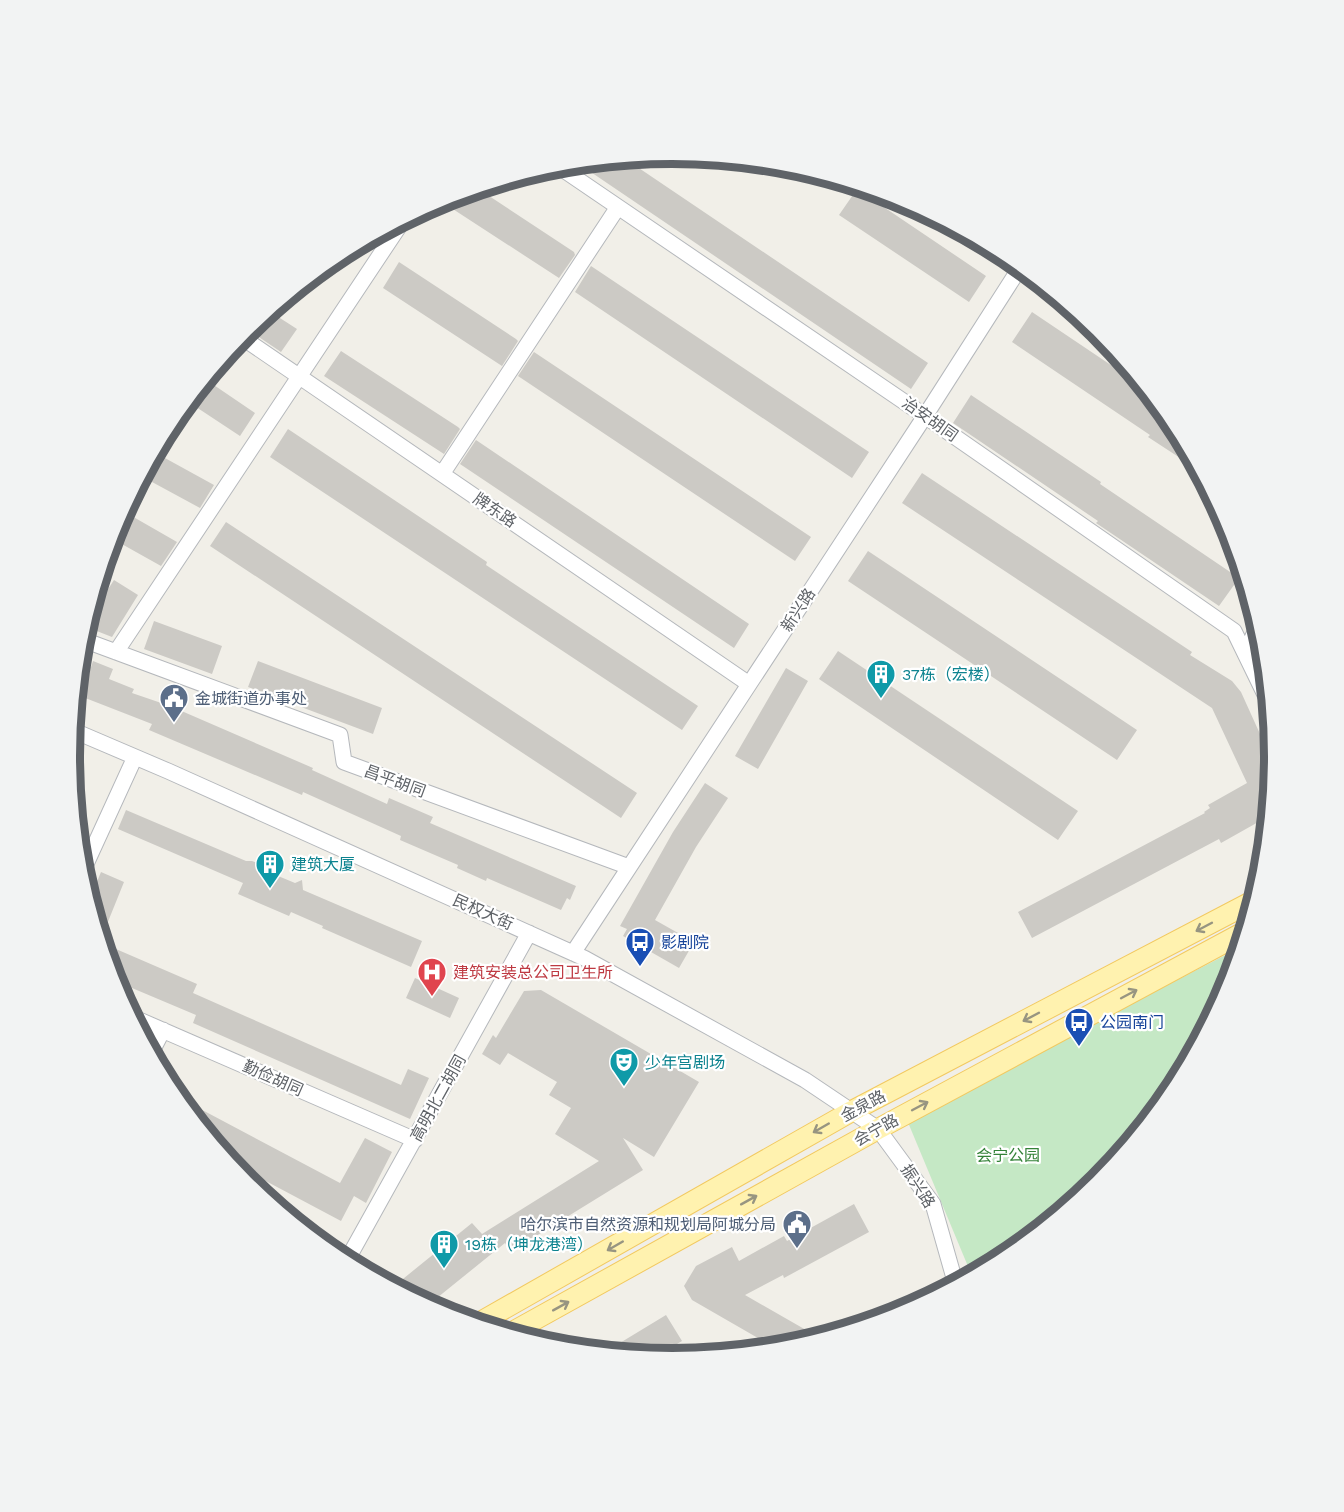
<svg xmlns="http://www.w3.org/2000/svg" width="1344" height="1512" viewBox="0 0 1344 1512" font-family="'Work Sans','Noto Sans SC',sans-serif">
	<rect width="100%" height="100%" fill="#f1efe8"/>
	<path fill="#c5e8c5" d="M1241,947l-12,40 -56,104 -75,92 -91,75 -35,18 -65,-156z"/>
	<path fill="#cccac5" d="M624,158l304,205 -17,26 -335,-227z
		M477,188l97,64 1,3 -16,23 -120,-78z
		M857,189l129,87 -17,26 -130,-87z
		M399,262l117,77 2,2 -16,25 -119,-78z
		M591,266l278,186 -17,26 -277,-186z
		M269,311l28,18 -16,23 -34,-23z
		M1032,312l116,78 26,31 26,50 -52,-34 2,-2 -138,-93z
		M341,351l117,76 2,2 -16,25 -120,-78z
		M534,352l277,185 -16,24 -277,-185z
		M205,379l50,34 -15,23 -53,-35z
		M971,395l130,87 -1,2 139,94 -20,28 -123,-83 2,-2 -145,-98z
		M288,429l199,133 -1,3 212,141 -16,24 -412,-273z
		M476,440l273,184 -15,24 -274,-184z
		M154,452l60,33 -14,23 -59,-32z
		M922,473l270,179 -2,3 42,26 9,11 33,73 -5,51 -48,27 -2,-4 -187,99 -14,-26 187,-99 -1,-1 6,-4 -2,-3 39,-22 -35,-75 -310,-205z
		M123,511l54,31 -16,24 -50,-28z
		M226,522l411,271 -16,25 -411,-272z
		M868,551l269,179 -20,30 -269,-179z
		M114,580l24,15 -26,42 -28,-11 8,-26 7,3z
		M154,621l68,25 -10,28 -68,-25z
		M838,651l240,160 -20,29 -239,-161z
		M93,661l20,8 -4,10 25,10 -2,4 38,13 143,62 -1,2 75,34 2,-6 44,19 -3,6 146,63 -6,14 -3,-2 -6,12 -74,-32 -1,3 -29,-13 1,-3 -58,-25 1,-4 -98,-44 -1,3 -153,-65 3,-6 -77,-30 3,-32 13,5z
		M258,661l124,47 -9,26 -125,-47z
		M786,668l22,13 -50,88 -23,-13z
		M705,783l23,15 -32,49 -41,73 39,22 -15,26 -56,-32 4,-7 -7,-3 53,-94z
		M126,810l120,51h6l10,4 4,6 29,12 7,-3 1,10 119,51 -11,26 -89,-39 1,-2 -32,-14 -2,4 -51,-22 5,-11 -125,-54z
		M101,872l23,10 -23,57 -12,-38z
		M102,943l95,41 -4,9 208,92 7,-16 21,9 -19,41 -217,-96 3,-8 -83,-35z
		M415,978l44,20 -9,20 -44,-20z
		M541,990l158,92 -45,75 -31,-19 20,32 -133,82 -5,-9 -78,63 -34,-19 79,-64 10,11 117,-73 -44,-27 16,-26 -22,-13 8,-13 -49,-29 -8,12 -18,-11 11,-19 3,3 28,-47z
		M174,1095l166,88 25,-45 27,14 -26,51 -12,-7 -13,25 -113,-60z
		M854,1204l15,28 -85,46 -1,-3 -38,20 75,43 -31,9 -12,2 -85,-49 -8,-14 12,-20 36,-19 7,14 45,-25 3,5z
		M666,1315l16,26 -27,16 -50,-5z"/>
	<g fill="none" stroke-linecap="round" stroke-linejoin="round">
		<g stroke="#b5b8bc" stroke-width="17">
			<path id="minor" d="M555,164l370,252 309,215 36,74
				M240,336l509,348
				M442,474l176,-267
				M81,639l259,96 4,27 285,105
				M116,652l288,-433
				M1245,653l14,-29
				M72,730l96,41 416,187 221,122 73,49 55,75 23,81
				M81,875l54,-118
				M573,953l352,-537 96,-150
				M130,1016l285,124
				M151,1053l12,-23
				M346,1262l183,-329"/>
		</g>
		<g stroke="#f2c960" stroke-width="22">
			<path id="major" d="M477,1324l375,-213 403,-211
				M509,1334l369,-205 368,-198"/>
		</g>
		<use href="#minor" stroke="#fff" stroke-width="15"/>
		<use href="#major" stroke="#fff2af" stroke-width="20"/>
	</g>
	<defs><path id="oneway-shaft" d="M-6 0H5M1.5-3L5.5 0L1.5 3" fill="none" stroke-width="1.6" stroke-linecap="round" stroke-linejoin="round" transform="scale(1.5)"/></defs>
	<g stroke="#979581">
		<use href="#oneway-shaft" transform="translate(1204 927) rotate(152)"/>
		<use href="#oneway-shaft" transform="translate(1129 994) rotate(-28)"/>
		<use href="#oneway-shaft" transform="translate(1031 1017) rotate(152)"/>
		<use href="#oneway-shaft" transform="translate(920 1106) rotate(-28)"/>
		<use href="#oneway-shaft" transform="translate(821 1128) rotate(150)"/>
		<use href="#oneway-shaft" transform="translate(749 1200) rotate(-29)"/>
		<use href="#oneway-shaft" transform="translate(615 1246) rotate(150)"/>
		<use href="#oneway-shaft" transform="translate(561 1306) rotate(-29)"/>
	</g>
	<defs>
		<g id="building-pin" transform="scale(1.5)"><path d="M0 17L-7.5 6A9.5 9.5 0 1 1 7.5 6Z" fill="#0f9aa8" stroke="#fff"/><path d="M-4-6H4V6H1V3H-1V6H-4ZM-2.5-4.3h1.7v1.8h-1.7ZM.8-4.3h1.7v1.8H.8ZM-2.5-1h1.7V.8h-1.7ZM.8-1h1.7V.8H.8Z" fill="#fff"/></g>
		<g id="civic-pin" transform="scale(1.5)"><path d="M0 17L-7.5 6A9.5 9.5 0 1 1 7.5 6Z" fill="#5c6f8a" stroke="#fff"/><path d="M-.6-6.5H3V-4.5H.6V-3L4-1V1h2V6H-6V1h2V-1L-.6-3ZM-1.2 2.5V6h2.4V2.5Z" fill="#fff"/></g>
		<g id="bus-pin" transform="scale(1.5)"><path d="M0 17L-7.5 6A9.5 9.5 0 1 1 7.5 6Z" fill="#1a4fb4" stroke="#fff"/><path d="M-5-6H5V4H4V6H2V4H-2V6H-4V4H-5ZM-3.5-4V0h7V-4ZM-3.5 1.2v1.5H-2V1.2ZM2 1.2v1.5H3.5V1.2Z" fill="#fff"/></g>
		<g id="hospital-pin" transform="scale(1.5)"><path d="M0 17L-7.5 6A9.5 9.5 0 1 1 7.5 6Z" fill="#e0444e" stroke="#fff"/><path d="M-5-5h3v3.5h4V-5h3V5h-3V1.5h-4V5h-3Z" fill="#fff"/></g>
		<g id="theatre-pin" transform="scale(1.5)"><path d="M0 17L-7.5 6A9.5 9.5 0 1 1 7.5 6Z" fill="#0f9aa8" stroke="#fff"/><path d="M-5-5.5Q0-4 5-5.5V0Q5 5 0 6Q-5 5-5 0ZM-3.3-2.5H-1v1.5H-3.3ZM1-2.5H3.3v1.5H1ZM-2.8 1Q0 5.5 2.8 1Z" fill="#fff"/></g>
	</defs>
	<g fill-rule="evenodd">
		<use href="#building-pin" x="881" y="674"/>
		<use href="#civic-pin" x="174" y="698"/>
		<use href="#building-pin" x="270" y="864"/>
		<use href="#bus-pin" x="640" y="942"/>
		<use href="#hospital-pin" x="432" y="972"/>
		<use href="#bus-pin" x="1079" y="1022"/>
		<use href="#theatre-pin" x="624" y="1062"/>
		<use href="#civic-pin" x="797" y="1224"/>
		<use href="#building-pin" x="444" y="1244"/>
	</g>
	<g text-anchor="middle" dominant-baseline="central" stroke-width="4.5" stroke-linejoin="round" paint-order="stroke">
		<g font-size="16" fill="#5f6368" stroke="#fff">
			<text transform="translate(930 419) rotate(35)">治安胡同</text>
			<text transform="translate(495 510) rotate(34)">牌东路</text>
			<text transform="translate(798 610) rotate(-57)">新兴路</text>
			<text transform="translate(395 781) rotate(20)">昌平胡同</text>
			<text transform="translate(483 912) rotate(24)">民权大街</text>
			<text transform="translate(273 1078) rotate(24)">勤俭胡同</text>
			<text transform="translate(438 1098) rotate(-61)">高明北二胡同</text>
			<text transform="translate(863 1106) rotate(-28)">金泉路</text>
			<text transform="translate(876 1130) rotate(-29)">会宁路</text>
			<text transform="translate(918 1186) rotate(57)">振兴路</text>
		</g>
		<g font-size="16" fill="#0d838f" stroke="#fff" text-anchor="start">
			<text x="902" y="674">37栋（宏楼）</text>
			<text x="291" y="864">建筑大厦</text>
			<text x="645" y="1062">少年宫剧场</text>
			<text x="465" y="1244">19栋（坤龙港湾）</text>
		</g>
		<g font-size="16" fill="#4e5e75" stroke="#fff" text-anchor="start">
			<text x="195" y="698">金城街道办事处</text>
			<text x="776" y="1224" text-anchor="end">哈尔滨市自然资源和规划局阿城分局</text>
		</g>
		<g font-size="16" fill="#164399" stroke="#fff" text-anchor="start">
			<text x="661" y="942">影剧院</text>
			<text x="1100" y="1022">公园南门</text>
		</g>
		<g font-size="16" fill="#be3a42" stroke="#fff" text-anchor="start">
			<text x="453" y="972">建筑安装总公司卫生所</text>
		</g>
		<g font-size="16" fill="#348238" stroke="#fff">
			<text x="1008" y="1155">会宁公园</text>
		</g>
	</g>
	<path d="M0 0H1344V1512H0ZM80 756a592 592 0 1 1 1184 0a592 592 0 1 1-1184 0Z" fill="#f2f3f3" fill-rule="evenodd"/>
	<path fill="none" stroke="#5f6368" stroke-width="8" d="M80 756a592 592 0 1 1 1184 0a592 592 0 1 1-1184 0Z"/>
</svg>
